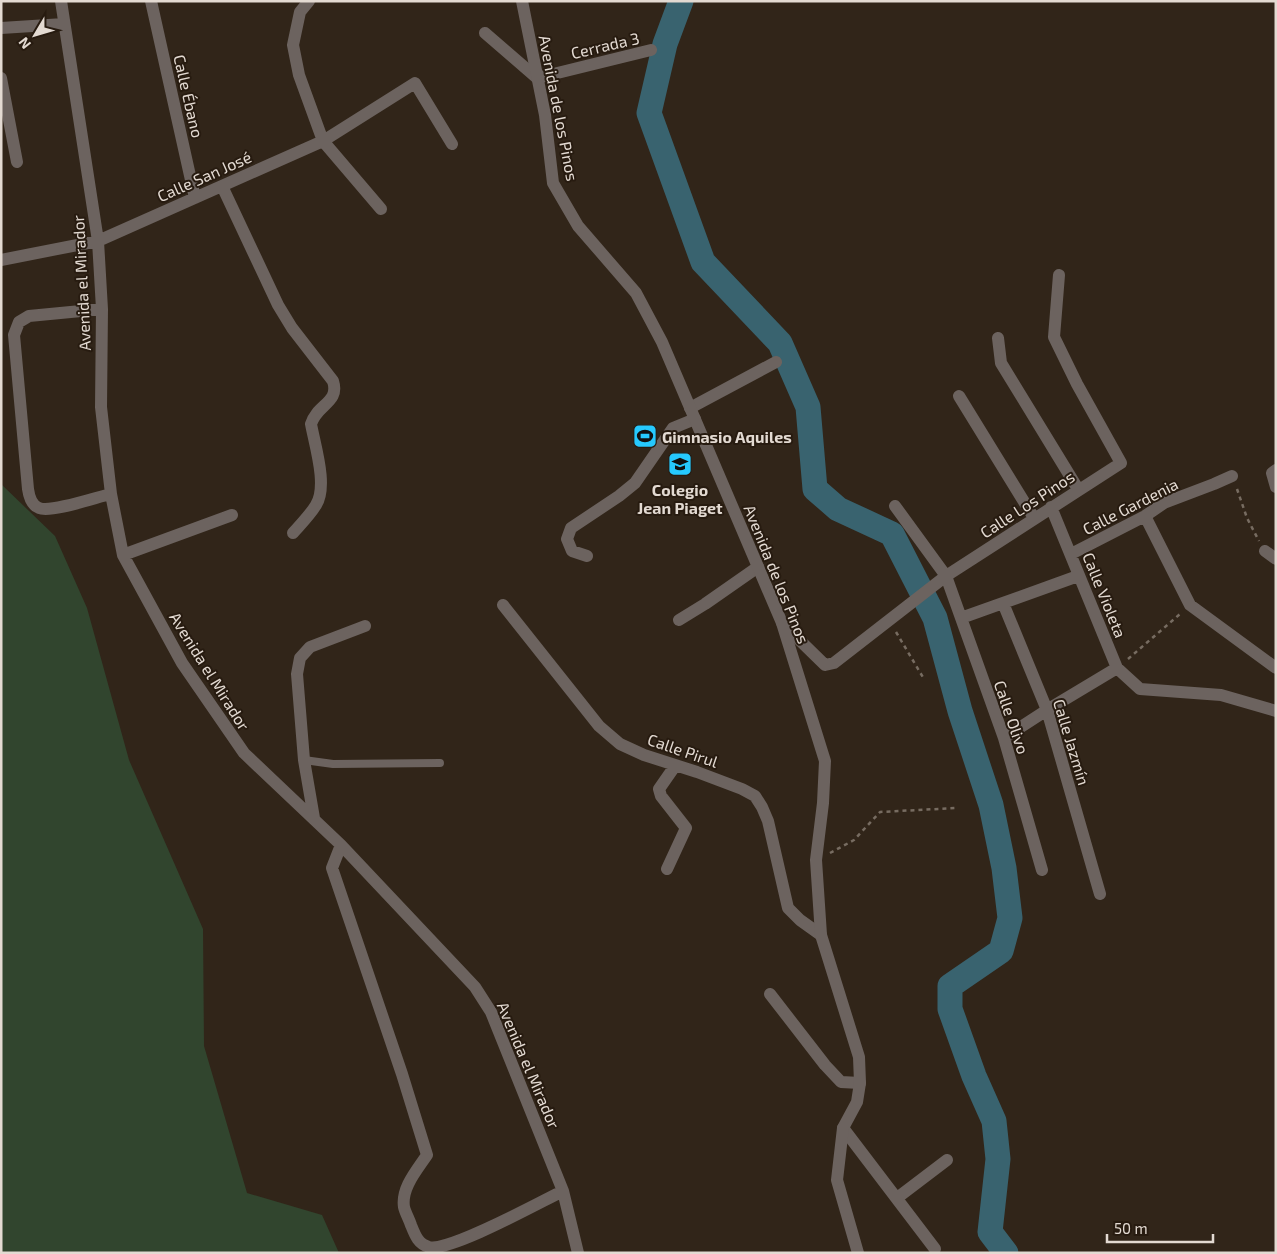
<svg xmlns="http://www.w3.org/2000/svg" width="1277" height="1254" viewBox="0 0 1277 1254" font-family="'Exo 2',sans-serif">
	<rect width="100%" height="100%" fill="#312519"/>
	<path fill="#31452e" d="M1,484l54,52 32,72 42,152 74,169 1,117 43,147 75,22 17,38h-338z"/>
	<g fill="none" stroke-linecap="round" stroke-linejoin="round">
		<path stroke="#39636f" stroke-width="25" d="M681,1l-16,43 -16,69 54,149 77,81 28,64 7,82 23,20 54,25 43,84 25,93 31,94 13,63 6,50 -9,33 -51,35v23l24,67 20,45 4,38 -8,73 16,21"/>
		<path stroke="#776c61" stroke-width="2.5" stroke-dasharray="4 4" stroke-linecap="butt" d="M1237,489l10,29 12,23
			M896,632l28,47
			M1128,659l52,-45
			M830,853l24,-13 26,-28 76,-4"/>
		<path stroke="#6c635f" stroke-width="8" d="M304,760l29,4 107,-1"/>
		<path stroke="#6c635f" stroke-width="12" d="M61,1l37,240 4,68 -1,98 10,87 12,61 59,108 62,90 97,92 134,142 16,25 72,179 15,62
			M151,1l44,197
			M309,1l-9,11 -7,33 6,30 24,66 58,68
			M1,28l63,-4
			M485,33l52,45 114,-28
			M1,78l16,84
			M222,186l56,119 14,23 41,53c7,22 -16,23 -22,43 4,22 17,62 5,81 -6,10 -15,19 -23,28
			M1,260l97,-19 225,-100 92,-58 37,61
			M102,309l-73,7 -10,6 -5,13 14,154c1,7 3,16 11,19 12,5 58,-11 72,-14
			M998,338l3,25 77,126
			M959,396l75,122
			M690,408l86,-46
			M1276,470l-4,3 4,14
			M895,506l51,70 58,162 38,132
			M1051,507l66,161 23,21 81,6 55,16
			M1145,516l45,89 86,63
			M1265,551l11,8
			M1071,554l74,-38 19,-13 50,-19 18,-8
			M123,555l109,-40
			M587,556l-15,-5 -5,-12 4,-11 48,-32 16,-13 38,-55 22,-9
			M1003,603l44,107 53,184
			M503,605l96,121 21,18 24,11 53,17 45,17 13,7 7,11 6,14 20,87 12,12 21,15
			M961,618l117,-42
			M679,620l26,-16 53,-37
			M782,623l43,42 9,-2 112,-87 175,-113 -44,-79 -23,-47 5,-62
			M1004,738l43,-28 70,-42
			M314,818l-10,-58 -7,-86 3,-16 10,-11 55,-21
			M341,845l-9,23 70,206 25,81c-10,15 -26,33 -23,52 1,5 5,12 7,18 4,10 7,19 18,22 21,5 111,-45 134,-56
			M667,869l19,-41 -25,-32 -2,-7 16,-23
			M770,994l55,71 16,17 19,1
			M843,1128l92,121
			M897,1198l50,-38"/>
		<path stroke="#6c635f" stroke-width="12" d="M522,1l23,114 8,68 25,43 58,67 26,49 120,281 43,138 -2,42 -7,57 5,75 38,122 1,26 -3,19 -14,26 -6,52 21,73"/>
	</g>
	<defs>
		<g id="stadium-square" transform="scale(1.25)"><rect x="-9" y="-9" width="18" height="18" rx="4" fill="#26c9fe" stroke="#271b10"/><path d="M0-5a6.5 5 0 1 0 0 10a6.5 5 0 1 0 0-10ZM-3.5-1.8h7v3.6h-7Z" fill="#111"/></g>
		<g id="school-square" transform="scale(1.25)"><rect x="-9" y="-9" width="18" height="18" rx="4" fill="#26c9fe" stroke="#271b10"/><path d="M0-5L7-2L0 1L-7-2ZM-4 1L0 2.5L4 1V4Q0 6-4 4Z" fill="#111"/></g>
	</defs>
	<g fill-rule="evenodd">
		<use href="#stadium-square" x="645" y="436"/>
		<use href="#school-square" x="680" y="464"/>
	</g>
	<g text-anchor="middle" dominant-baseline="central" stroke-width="4" stroke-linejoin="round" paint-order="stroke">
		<g font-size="16" fill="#e3dad2" stroke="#271b10">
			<text transform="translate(605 45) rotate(-13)">Cerrada 3</text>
			<text transform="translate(189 96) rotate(77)">Calle Ébano</text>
			<text transform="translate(559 108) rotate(79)">Avenida de los Pinos</text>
			<text transform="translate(204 176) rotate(-24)">Calle San José</text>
			<text transform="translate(81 283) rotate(-93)">Avenida el Mirador</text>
			<text transform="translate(1027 504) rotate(-33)">Calle Los Pinos</text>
			<text transform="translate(1130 506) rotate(-27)">Calle Gardenia</text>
			<text transform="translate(777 574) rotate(68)">Avenida de los Pinos</text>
			<text transform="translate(1105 595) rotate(68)">Calle Violeta</text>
			<text transform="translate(210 671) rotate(58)">Avenida el Mirador</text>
			<text transform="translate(1012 717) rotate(71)">Calle Olivo</text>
			<text transform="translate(1072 742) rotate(73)">Calle Jazmín</text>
			<text transform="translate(683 750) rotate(19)">Calle Pirul</text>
			<text transform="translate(529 1065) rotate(67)">Avenida el Mirador</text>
		</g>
		<g font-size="16" font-weight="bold" fill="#e3dad2" stroke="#271b10" text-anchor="start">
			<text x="662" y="436">Gimnasio Aquiles</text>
			<text x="680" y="489" text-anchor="middle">Colegio<tspan x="680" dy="18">Jean Piaget</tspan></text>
		</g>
	</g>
	<rect width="1277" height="1254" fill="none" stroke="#e3dad2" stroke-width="5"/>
	<g transform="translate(35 35) rotate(232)" stroke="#271b10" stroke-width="4" paint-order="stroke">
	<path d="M0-4L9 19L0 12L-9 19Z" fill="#e3dad2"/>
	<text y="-8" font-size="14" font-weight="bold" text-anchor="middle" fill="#e3dad2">N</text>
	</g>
	<path d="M1107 1234v8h106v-8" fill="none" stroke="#e3dad2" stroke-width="2.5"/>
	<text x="1114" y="1234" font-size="15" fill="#e3dad2" stroke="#271b10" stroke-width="4" paint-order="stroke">50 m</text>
</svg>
